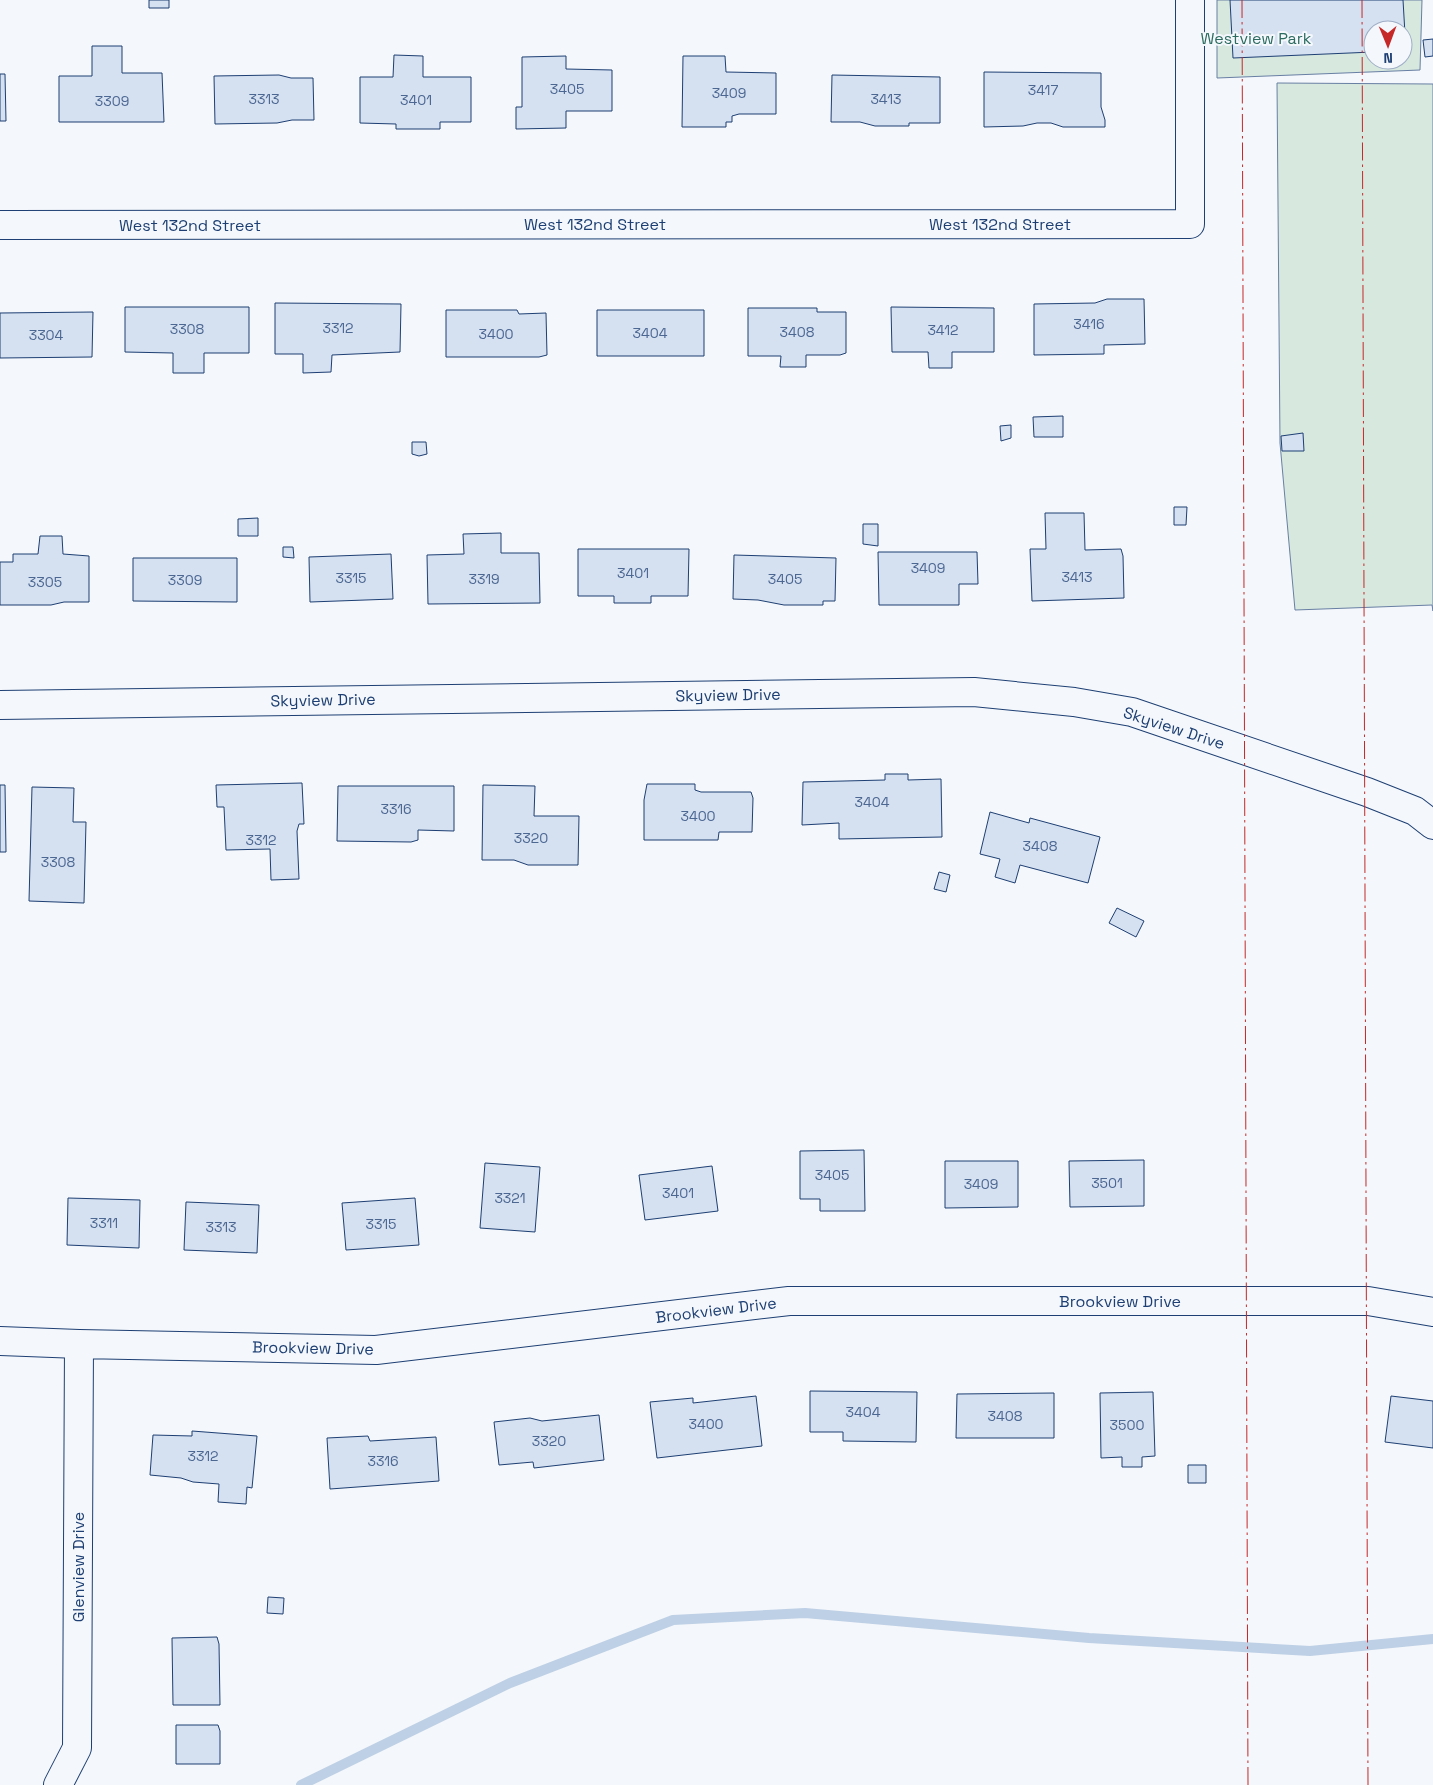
<svg xmlns="http://www.w3.org/2000/svg" width="1433" height="1785" viewBox="0 0 1433 1785" font-family="'Space Grotesk',sans-serif">
	<rect width="100%" height="100%" fill="#f4f7fb"/>
	<path fill="#d7e8df" stroke="#687fa3" fill-rule="evenodd" d="M1217,0h205l-2,70 -203,8zM1373,30h30v30h-30z
		M1277,83l156,1v527l-1,-6 -137,5 -15,-167z"/>
	<g fill="none" stroke-linecap="round" stroke-linejoin="round">
		<path stroke="#bed0e5" stroke-width="10" d="M301,1785l209,-102 163,-63 132,-7 284,25 221,13 123,-12"/>
	</g>
	<path fill="#d5e0f0" stroke="#1d3f73" d="M149,0h20v8h-20z
		M1230,0h173l3,51h-3v-21h-30v22l-140,6z
		M1433,39v17l-8,1 -2,-17z
		M92,46h30v27h40l2,49h-105v-46h33z
		M394,55l29,1v21h48v45h-31v7h-44v-5l-36,-1v-46h33z
		M566,56v13l46,1v41h-46v17l-50,1v-22h6v-50z
		M683,56h42l1,16 50,1v41h-37l-7,2v6h-6v5h-44z
		M984,72l117,1v34l4,13v7h-42l-12,-4h-14l-14,3 -39,1z
		M0,74h5l1,47h-6z
		M279,75l12,3h22l1,42h-22l-15,3 -62,1 -1,-48z
		M832,75l108,2v46h-31v3h-34l-15,-4h-29z
		M1107,299h37l1,45 -41,1v9l-70,1v-51l61,-1z
		M275,303l126,1 -1,48 -68,3 -1,17 -28,1v-19h-28z
		M125,307h124v46h-45v20h-31v-20l-48,-1z
		M891,307l103,1v44h-42v16h-23l-1,-16h-36z
		M748,308h69v4h29v41l-6,2h-34v12h-26l1,-11h-33z
		M446,310h71l2,4 27,-1 1,42 -8,2h-93z
		M597,310h107v46h-107z
		M93,312l-1,45 -92,1v-45z
		M1063,416v21h-29l-1,-20z
		M1011,425v13l-10,3 -1,-15z
		M1303,433l1,18h-22l-1,-15z
		M412,442h14l1,12 -8,2 -7,-2z
		M1174,507h13l-1,18h-12z
		M1045,513h39l1,37 36,-1 2,7 1,42 -92,3 -2,-52h16z
		M258,518v18h-20v-17z
		M863,524h15v22l-15,-2z
		M501,533v20h38l1,50 -112,1 -1,-49 37,-1 -1,-20z
		M40,536h22l1,18 26,2v46h-25l-13,3h-51v-43h13v-8h25z
		M283,547h10l1,11 -11,-1z
		M578,549h111l-1,47h-37v7h-37v-7h-36z
		M878,552h99l1,32h-19v21h-80z
		M391,554l2,45 -83,3 -1,-45z
		M734,555l102,3 -1,43h-12v4h-39l-26,-5 -25,-1z
		M133,558h104v44l-104,-1z
		M885,774h23v6l33,-1 1,58 -103,2v-16l-37,2 1,-43 82,-2z
		M302,783l2,41h-5l-2,7 2,48 -28,1 -1,-31 -44,1 -2,-43h-7l-1,-22z
		M647,784h48v6l6,2h50l2,6 -1,34h-33l-1,8h-74v-40z
		M0,785h5l1,67h-6z
		M483,785l52,1 -1,30h45l-1,49h-50l-14,-5h-32z
		M338,786h116v45l-36,-1v10l-7,2 -74,-1z
		M32,787l42,1 -1,34h13l-2,81 -55,-2z
		M990,812l39,11 1,-5 70,19 -12,46 -68,-18 -5,18 -20,-6 5,-18 -20,-5z
		M939,872l11,3 -4,17 -12,-3z
		M1117,908l27,13 -8,16 -27,-14z
		M864,1150l1,61h-45v-12h-20v-48z
		M1144,1160v46l-74,1 -1,-46z
		M945,1161h73v46l-73,1z
		M485,1163l55,4 -5,65 -55,-4z
		M712,1166l6,45 -73,9 -6,-45z
		M68,1198l72,2 -1,48 -72,-3z
		M415,1198l4,47 -73,5 -4,-47z
		M186,1202l73,3 -2,48 -73,-3z
		M810,1391l107,1 -1,50 -73,-1v-9h-33z
		M1153,1392l2,64 -13,1v10h-20v-10l-21,1 -1,-65z
		M1054,1393v45h-98l1,-44z
		M756,1396l6,50 -105,12 -7,-56 43,-4v5z
		M1391,1396l42,5v47l-48,-6z
		M599,1415l5,45 -70,8 -1,-6 -34,3 -5,-43 36,-4 12,3z
		M192,1431l65,5 -5,52 -5,-1 -1,17 -28,-2 1,-18 -26,-2 -12,-4 -31,-3 3,-40 39,1z
		M368,1436l2,5 66,-4 3,44 -109,8 -3,-51z
		M1188,1465h18v18h-18z
		M268,1597l16,1 -1,16 -16,-1z
		M217,1637l2,7 1,61h-47l-1,-67z
		M176,1725h42l2,6v33h-44z"/>
	<g fill="none" stroke-linecap="round" stroke-linejoin="round">
		<g stroke="#1d3f73" stroke-width="30">
			<path id="minor" d="M0,225l1190,-1v-224
				M0,705l974,-13 100,10 58,10 235,80 48,19 18,14
				M0,1341l79,3 297,6 413,-49h579l65,11
				M58,1785l19,-37 2,-404"/>
		</g>
		<use href="#minor" stroke="#f4f7fb" stroke-width="28"/>
		<path stroke="#c62828" stroke-width="1" stroke-dasharray="18 4 2.5 4" stroke-linecap="butt" d="M1242,0l6,1785
			M1362,0l6,1785"/>
	</g>
	<g text-anchor="middle" dominant-baseline="central" stroke-width="4" stroke-linejoin="round" paint-order="stroke">
		<g font-size="14" fill="#4b6792">
			<text x="567" y="89">3405</text>
			<text x="1043" y="90">3417</text>
			<text x="729" y="93">3409</text>
			<text x="264" y="99">3313</text>
			<text x="886" y="99">3413</text>
			<text x="416" y="100">3401</text>
			<text x="112" y="101">3309</text>
			<text x="1089" y="324">3416</text>
			<text x="338" y="328">3312</text>
			<text x="187" y="329">3308</text>
			<text x="943" y="330">3412</text>
			<text x="797" y="332">3408</text>
			<text x="650" y="333">3404</text>
			<text x="496" y="334">3400</text>
			<text x="46" y="335">3304</text>
			<text x="928" y="568">3409</text>
			<text x="633" y="573">3401</text>
			<text x="1077" y="577">3413</text>
			<text x="351" y="578">3315</text>
			<text x="484" y="579">3319</text>
			<text x="785" y="579">3405</text>
			<text x="185" y="580">3309</text>
			<text x="45" y="582">3305</text>
			<text x="872" y="802">3404</text>
			<text x="396" y="809">3316</text>
			<text x="698" y="816">3400</text>
			<text x="531" y="838">3320</text>
			<text x="261" y="840">3312</text>
			<text x="1040" y="846">3408</text>
			<text x="58" y="862">3308</text>
			<text x="832" y="1175">3405</text>
			<text x="1107" y="1183">3501</text>
			<text x="981" y="1184">3409</text>
			<text x="678" y="1193">3401</text>
			<text x="510" y="1198">3321</text>
			<text x="104" y="1223">3311</text>
			<text x="381" y="1224">3315</text>
			<text x="221" y="1227">3313</text>
			<text x="863" y="1412">3404</text>
			<text x="1005" y="1416">3408</text>
			<text x="706" y="1424">3400</text>
			<text x="1127" y="1425">3500</text>
			<text x="549" y="1441">3320</text>
			<text x="203" y="1456">3312</text>
			<text x="383" y="1461">3316</text>
		</g>
		<g font-size="16" fill="#2c6c60" stroke="#f4f7fb">
			<text x="1256" y="38">Westview Park</text>
		</g>
		<g font-size="16" fill="#1d3f73" stroke="#f4f7fb">
			<text x="595" y="224">West 132nd Street</text>
			<text x="1000" y="224">West 132nd Street</text>
			<text x="190" y="225">West 132nd Street</text>
			<text transform="translate(728 695) rotate(-1)">Skyview Drive</text>
			<text transform="translate(323 700) rotate(-1)">Skyview Drive</text>
			<text transform="translate(1174 728) rotate(18)">Skyview Drive</text>
			<text x="1120" y="1301">Brookview Drive</text>
			<text transform="translate(716 1310) rotate(-7)">Brookview Drive</text>
			<text transform="translate(313 1348) rotate(1)">Brookview Drive</text>
			<text transform="translate(78 1567) rotate(-90)">Glenview Drive</text>
		</g>
	</g>
	<g transform="translate(1388 45) rotate(179)"><circle r="24" fill="#f4f7fb" stroke="#9eadc5"/>
	<path d="M0-4L9 19L0 12L-9 19Z" fill="#c62828"/>
	<text y="-8" font-size="14" font-weight="bold" text-anchor="middle" fill="#1d3f73">N</text>
	</g>
</svg>
